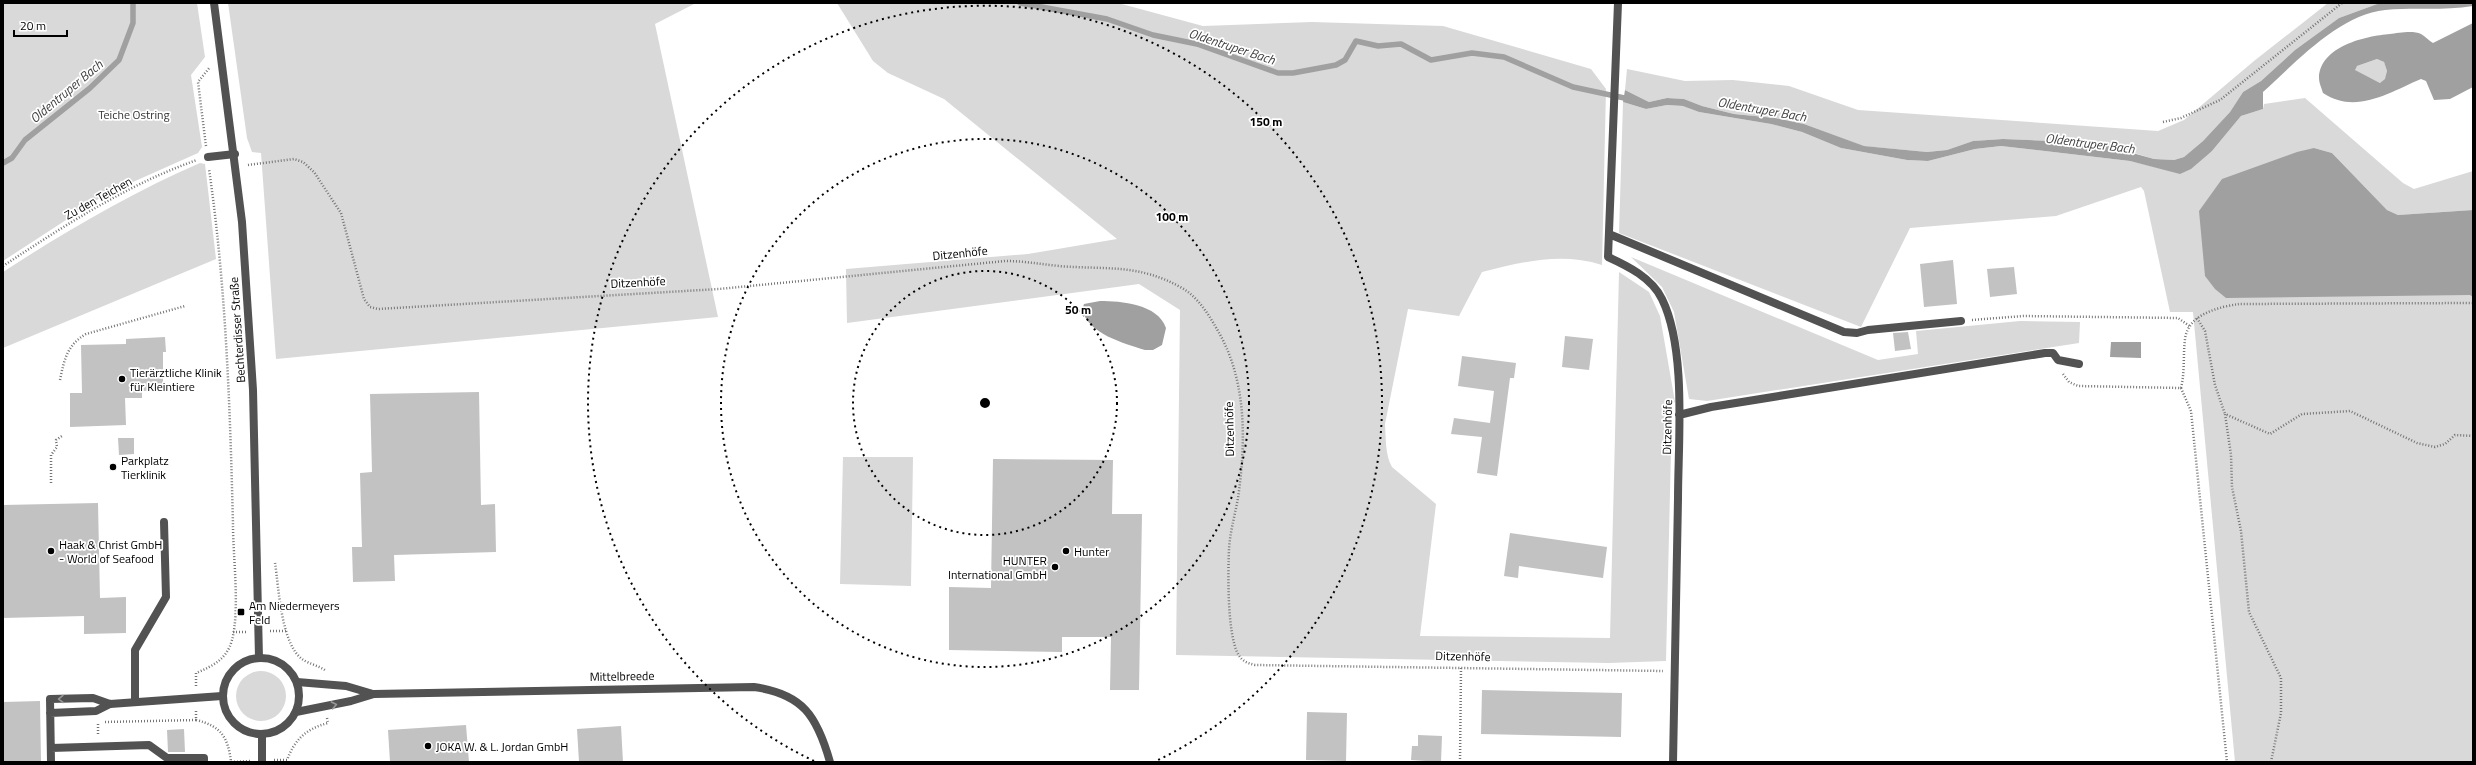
<svg xmlns="http://www.w3.org/2000/svg" width="2476" height="765" viewBox="0 0 2476 765" font-family="'Titillium Web',sans-serif">
	<rect width="100%" height="100%" fill="#fff"/>
	<path fill="#d9d9d9" d="M3,3h194l8,54 -14,18 11,72 -4,6 -92,41 -103,67z
		M228,3h468l-41,21 63,293 -442,42 -15,-206 -9,-1 -5,-14z
		M837,3h281l85,23 109,-4 131,4 148,43 15,20 -4,176c-41,-13 -80,-3 -120,7l-23,44 -51,-7 -23,115c1,14 0,31 7,43l44,37 -16,132 190,2 9,-366 30,20 11,24 15,86 -11,8 7,40 -5,211 -57,2 -433,-8 4,-345 -41,-26 -292,39 -1,-54 182,-15 89,-15 -173,-140 -56,-26 -15,-12z
		M2328,3h52l-41,15 -44,32 -34,31 -18,11 -13,20 -27,29 -19,16 -10,3 -20,-1 -23,-7 -59,-10 -69,-3 -30,2 -26,9 -20,2 -64,-6 -59,-22 -29,-6 -41,-4 -32,-8 -18,-7 -17,-1 -18,4 -24,-12 2,-21 58,12 48,-1 56,6 69,24 300,21 26,-11 70,-59z
		M2377,59l7,3 3,9 -1,8 -6,4 -26,-13 3,-4z
		M2305,98l98,85 11,6 59,-18v39l-75,5 -11,-5 -55,-57 -18,-5 159,149v465h-238l-42,-450h-23l-26,-121 -3,-4 -85,29 -146,12 -49,99 -242,-94 4,-131 23,7 21,-4 17,1 15,6 72,12 31,8 39,16 66,12 21,1 47,-12 26,-3 129,15 50,12 32,-22 29,-35 22,-7 1,-5z
		M200,163l5,1 11,95 -213,89v-76c63,-41 128,-79 197,-109z
		M1631,257l247,103 40,-6 -2,-23 104,-10 60,1 -1,21 -372,58 -18,-2 -15,-87 -12,-25z
		M843,457h70l-2,129 -71,-2z
		M236 696a25 25 0 1 1 50 0a25 25 0 1 1-50 0Z"/>
	<path fill="#a0a0a0" fill-rule="evenodd" d="M2380,3h93v3c-30,5 -58,1 -88,4 -45,4 -90,53 -122,82v17l-22,7 -29,35 -21,18 -11,5 -50,-13 -129,-15 -26,3 -47,12 -21,-1 -66,-12 -39,-16 -31,-8 -72,-12 -16,-6 -16,-1 -21,4 -23,-7 2,-12 24,12 18,-4 17,1 18,7 32,8 41,4 29,6 60,22 63,6 20,-2 26,-9 30,-2 69,3 32,3 50,14 20,1 10,-3 19,-16 27,-29 13,-20 18,-11 34,-31 44,-32z
		M2473,23v64l-23,12 -16,1 -8,-19 -5,-2c-31,13 -65,36 -98,14 -1,-4 -4,-10 -4,-15 1,-32 47,-42 71,-44 8,-1 23,-4 31,0 4,2 8,7 12,9zM2377,59l7,3 3,9 -2,8 -5,4 -25,-13 2,-4z
		M2314,148l18,5 55,57 11,5 75,-5v87l-3,-2 -244,3 -11,-9 -10,-13 -6,-65 23,-32 75,-27z
		M1100,301c21,0 58,3 66,27l-4,17 -9,5h-8c-22,-7 -56,-16 -63,-40l2,-6z
		M2111,342h30v16l-31,-1z"/>
	<g fill="none" stroke-linecap="round" stroke-linejoin="round">
		<path stroke="#a0a0a0" stroke-width="5.5" d="M1020,3l87,16 46,16 44,9 81,29h15l43,-8 9,-5 11,-19 22,5 23,-2 30,16 41,-7 32,4 69,30 56,12
			M3,163l9,-5 13,-18 65,-52 29,-28 14,-37v-20"/>
	</g>
	<path fill="#c2c2c2" d="M1953,260l4,44 -33,3 -4,-43z
		M2014,267l3,27 -27,3 -3,-28z
		M1908,332l3,17 -16,2 -2,-18z
		M1565,336l28,3 -4,31 -27,-3z
		M165,337l1,15h-3v38l-21,1v7h-17l1,27 -56,2v-34h12l-1,-48 45,-1v-5z
		M1462,356l54,7 -2,15h-4l-13,98 -20,-3 5,-36 -31,-3 3,-16 36,5 4,-32 -36,-5z
		M479,392l2,113 14,-1 1,48 -102,3 1,26 -42,1 -1,-35h10l-2,-74 12,-1 -2,-78z
		M118,438h16v16l-15,1z
		M993,459l120,1 -1,54h30l-3,176h-29l1,-53h-49v15l-113,-2v-63l42,1z
		M98,503l2,95 26,-1v36l-42,1v-18l-81,2v-113z
		M1510,533l97,14 -4,31 -84,-12 -1,12 -14,-2z
		M1482,690l140,3 -1,44 -140,-3z
		M40,701l1,61h-38v-60z
		M1307,712l40,1 -1,48 -40,-1z
		M466,725l3,37h-79l-2,-32z
		M621,726l2,36h-44l-2,-33z
		M184,729l1,23h-17l-1,-22z
		M1418,735l24,1 -1,26 -30,-2 1,-14h6z"/>
	<g fill="none" stroke-linecap="round" stroke-linejoin="round">
		<path stroke="#747474" stroke-width="2.5" stroke-dasharray="1 2" stroke-linecap="butt" d="M2163,122l18,-4 39,-18 122,-97
			M206,146l-8,-64 12,-15
			M248,165l46,-6 9,3 11,10 27,41 23,86 6,8 8,2 341,-20 286,-28c18,0 35,3 54,5 46,4 79,-3 123,22 16,9 27,27 36,43 29,50 28,111 20,167 -3,17 -8,34 -9,51 -1,24 -2,84 9,105 4,7 9,9 17,11l408,6
			M3,266c61,-40 125,-82 194,-106
			M2197,318l8,13 10,54 10,29
			M1972,320l51,-4 155,2 13,9
			M2063,374l6,8 9,4 103,2c4,-16 2,-33 4,-49 3,-25 34,-32 54,-35l234,-1
			M60,380c4,-20 7,-35 26,-46l99,-28
			M2181,388l10,23 36,351
			M51,483v-28l6,-8 -1,-7 6,-4
			M275,563c4,26 6,80 27,96 7,5 18,7 24,12
			M270,631h16
			M233,632h14
			M196,686v-13c17,-7 31,-14 36,-33 8,-30 1,-83 1,-115 -3,-119 -7,-239 -24,-356
			M196,711v9c25,6 32,17 35,42
			M105,722l91,-2
			M98,724v11
			M274,760h13c8,-21 19,-31 41,-37l-1,-5
			M231,762l20,-1
			M1460,762l1,-94
			M2271,762l10,-49v-35l-32,-66 -8,-81 -9,-44 -1,-32 -6,-41 45,20 32,-20 48,-3 67,32 18,4 10,-3 10,-9 18,1"/>
		<path stroke="#525252" stroke-width="8" d="M1618,3l-10,254c20,9 44,21 54,42 25,51 16,143 16,200 -2,88 -3,175 -5,263
			M208,157l27,-3
			M1609,234l235,98 13,1 11,-3 93,-9
			M1679,415l32,-8 334,-54h8l5,7 21,4
			M135,701v-51l31,-53 -2,-75
			M50,713l46,-2 14,-7
			M51,748l98,-3 18,13h37v4
			M51,762l-1,-63 43,-1 17,6"/>
		<path stroke="#525252" stroke-width="8" d="M297,682l49,4 27,8
			M110,704l112,-8
			M296,712l55,-11 23,-7 380,-7c49,7 63,29 76,75"/>
		<path stroke="#525252" stroke-width="8" d="M214,3l28,219 11,168 6,268
			M223 696a38 38 0 1 1 76 0a38 38 0 1 1-76 0Z
			M262,735v27"/>
	</g>
	<defs><path id="oneway-chevron" d="M-2-3.5L2.5 0L-2 3.5" fill="none" stroke-width="1.6" stroke-linecap="round" stroke-linejoin="round"/></defs>
	<g stroke="#979797">
		<use href="#oneway-chevron" transform="translate(61 699) rotate(179)"/>
		<use href="#oneway-chevron" transform="translate(334 705) rotate(-11)"/>
	</g>
	<g fill="none" stroke="#000" stroke-width="2" stroke-dasharray="2 4">
		<circle cx="985" cy="403" r="132"/>
		<circle cx="985" cy="403" r="264"/>
		<path d="M814 761A397 397 0 1 1 1156 761"/>
	</g>
	<g fill="#000" stroke="#fff" stroke-width="1.5">
		<circle cx="122" cy="379" r="4"/>
		<circle cx="113" cy="467" r="4"/>
		<circle cx="51" cy="551" r="4"/>
		<circle cx="1066" cy="551" r="4"/>
		<circle cx="1055" cy="567" r="4"/>
		<rect x="237" y="608" width="8" height="8" rx="2"/>
		<circle cx="428" cy="746" r="4"/>
	</g>
	<g text-anchor="middle" dominant-baseline="central" stroke-width="3.5" stroke-linejoin="round" paint-order="stroke">
		<g font-size="12" fill="#303030" stroke="#fff">
			<text x="134" y="114">Teiche Ostring</text>
		</g>
		<g font-size="12" fill="#000" stroke="#fff">
			<text transform="translate(98 198) rotate(-29)">Zu den Teichen</text>
			<text transform="translate(960 253) rotate(-6)">Ditzenhöfe</text>
			<text transform="translate(638 282) rotate(-3)">Ditzenhöfe</text>
			<text transform="translate(237 330) rotate(-94)">Bechterdisser Straße</text>
			<text transform="translate(1667 427) rotate(-89)">Ditzenhöfe</text>
			<text transform="translate(1229 429) rotate(-91)">Ditzenhöfe</text>
			<text transform="translate(1463 656) rotate(1)">Ditzenhöfe</text>
			<text transform="translate(622 676) rotate(-1)">Mittelbreede</text>
		</g>
		<g font-size="12" fill="#000" stroke="#fff" text-anchor="start">
			<text x="130" y="372">Tierärztliche Klinik<tspan x="130" dy="14">für Kleintiere</tspan></text>
			<text x="121" y="460">Parkplatz<tspan x="121" dy="14">Tierklinik</tspan></text>
			<text x="59" y="544">Haak &amp; Christ GmbH<tspan x="59" dy="14">- World of Seafood</tspan></text>
			<text x="1074" y="551">Hunter</text>
			<text x="1047" y="560" text-anchor="end">HUNTER<tspan x="1047" dy="14">International GmbH</tspan></text>
			<text x="249" y="605">Am Niedermeyers<tspan x="249" dy="14">Feld</tspan></text>
			<text x="436" y="746">JOKA W. &amp; L. Jordan GmbH</text>
		</g>
		<g font-size="13" font-style="italic" fill="#414141" stroke="#fff">
			<text transform="translate(1232 46) rotate(18)">Oldentruper Bach</text>
			<text transform="translate(66 91) rotate(-40)">Oldentruper Bach</text>
			<text transform="translate(1762 109) rotate(10)">Oldentruper Bach</text>
			<text transform="translate(2090 143) rotate(7)">Oldentruper Bach</text>
		</g>
	</g>
	<circle cx="985" cy="403" r="6" fill="#000" stroke="#fff" stroke-width="2"/>
	<g font-size="12" text-anchor="middle" font-weight="bold" fill="#000" stroke="#fff" stroke-width="3.5" stroke-linejoin="round" paint-order="stroke">
		<text x="1266" y="126">150 m</text>
		<text x="1172" y="221">100 m</text>
		<text x="1078" y="314">50 m</text>
	</g>
	<rect width="2476" height="765" fill="none" stroke="#000000" stroke-width="8"/>
	<path d="M14 30v6h53v-6" fill="none" stroke="#000000" stroke-width="2"/>
	<text x="20" y="30" font-size="12" fill="#000000" stroke="#ffffff" stroke-width="3" paint-order="stroke">20 m</text>
</svg>
